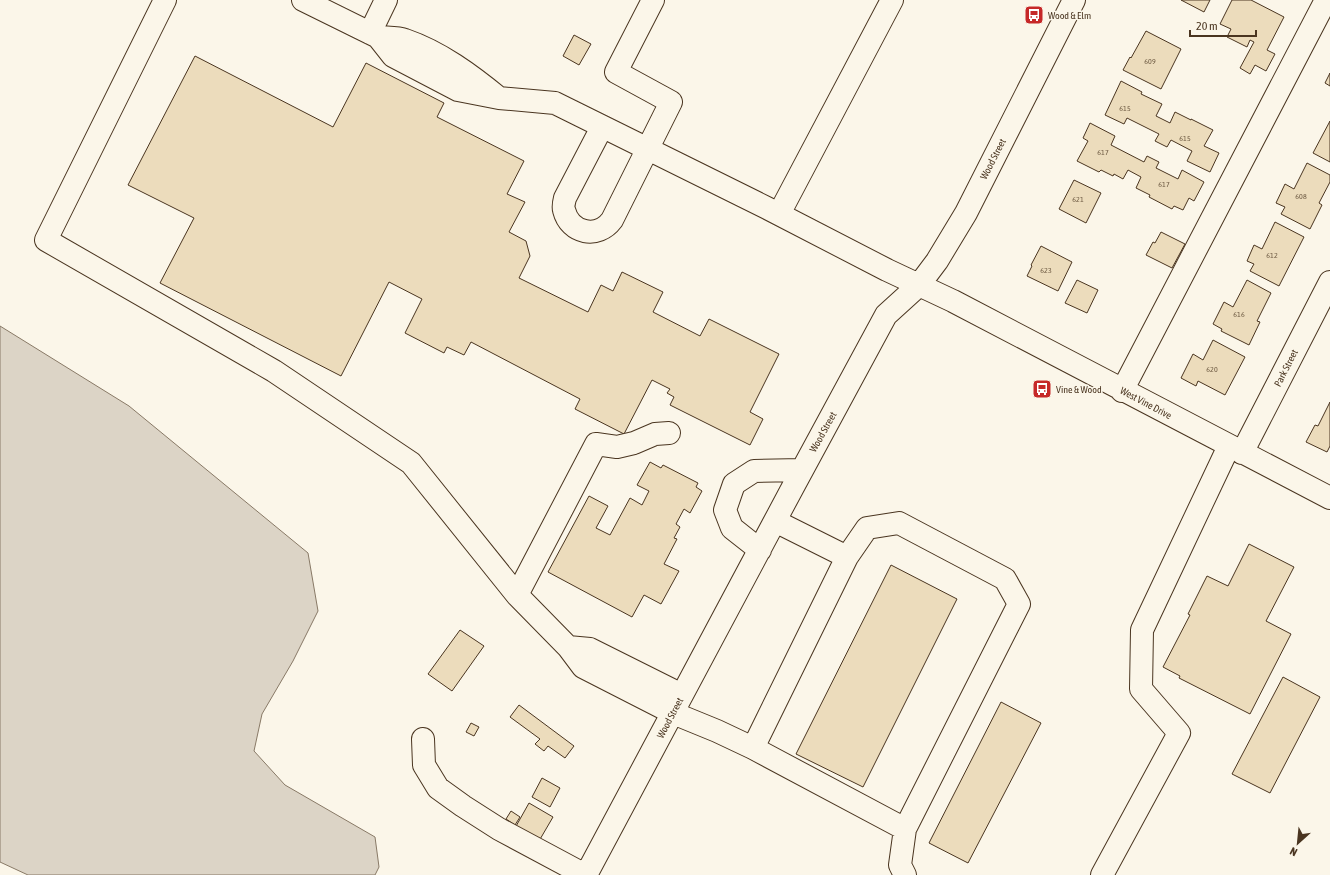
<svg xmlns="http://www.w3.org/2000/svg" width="1330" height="875" viewBox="0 0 1330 875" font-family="'Asap Condensed',sans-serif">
	<rect width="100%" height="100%" fill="#fbf6e9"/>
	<path fill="#dcd4c6" stroke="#887966" d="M0,326l129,80 179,147 10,58 -25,50 -31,53 -8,37 31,34 90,52 4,30 -4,8h-347l-28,-13z"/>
	<path fill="#ecdcbc" stroke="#4a3520" d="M1181,0h29l-6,12z
		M1232,0h19l33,17 -17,33 8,4 -9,17 -11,-6 -5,9 -10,-6 14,-26 -4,-2 -3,7 -20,-10 4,-8 -11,-5z
		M1146,31l35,18 -20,40 -38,-19 7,-13 1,1z
		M574,35l17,9 -12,21 -16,-9z
		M195,56l138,71 33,-64 78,40 -7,14 87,44 -17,33 18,8 -16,30 17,9 4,15 -11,22 69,34 13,-27 12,6 9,-19 41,20 -10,20 47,24 9,-17 70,35 -29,58 13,7 -13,26 -80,-40 4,-8 -7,-4 3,-4 -18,-9 -28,54 -49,-25 5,-10 -109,-57 -7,13 -17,-8 -3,6 -39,-20 17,-34 -33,-17 -48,94 -181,-93 34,-65 -66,-33z
		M1330,73v13l-5,-3z
		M1121,81l21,11 -1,2 21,10 -6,12 14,7 5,-11 16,8v-1l22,11 -9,16 15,7 -9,19 -23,-11 5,-10 -21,-11 -4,7 -12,-6 4,-7 -32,-16 -3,6 -19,-9z
		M1330,121v41l-17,-9z
		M1090,123l25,13 -4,9 33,17 3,-6 12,6 -3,6 22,11 4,-9 22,12 -10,19 -5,-3 -6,12 -9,-4 -2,3 -23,-12 1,-2 -14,-7 5,-11 -13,-7 -5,9 -9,-5 -1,2 -12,-6 -2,2 -22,-11 11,-20 -5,-3z
		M1307,163l23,12v7l-11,21 3,2 -12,24 -29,-15 4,-7 -9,-4 9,-19 9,5z
		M1074,180l27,13 -15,30 -27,-14z
		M1275,222l29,15 -25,49 -29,-15 4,-7 -7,-3 7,-16 8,4z
		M1161,232l24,12 -13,24 -26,-13 7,-13 2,1z
		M1041,246l31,16 -14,29 -31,-15 5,-10 -1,-1z
		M1077,280l21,10 -11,23 -22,-10z
		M1247,280l24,13 -14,28 3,1 -11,23 -28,-14 1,-2 -9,-5 11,-22 9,5z
		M1213,340l32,17 -20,38 -27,-14 -2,5 -15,-8 12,-24 10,6z
		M1330,402v44l-3,6 -21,-10 9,-17 3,1z
		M650,462l11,6 2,-3 35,18 -2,4 6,4 -12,22 -6,-4 -8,15 4,3 -6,11 3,1 -13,25 15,7 -18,33 -17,-9 -12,22 -84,-45 41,-76 19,10 -12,22 14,7 20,-37 12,7 7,-14 -12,-6z
		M1249,544l45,23 -28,54 25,13 -41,80 -71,-36 1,-2 -17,-9 27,-52 -2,-1 19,-38 21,10z
		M891,565l66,34 -94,188 -67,-33z
		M460,630l24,16 -32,45 -24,-17z
		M1283,677l37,20 -50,96 -38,-19z
		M1001,702l40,21 -73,140 -39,-20z
		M519,705l55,41 -9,12 -17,-12 -4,5 -9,-7 5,-5 -30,-22z
		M471,723l8,4 -5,9 -8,-4z
		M542,778l18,10 -10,19 -18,-10z
		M529,803l24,14 -14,24 -24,-13z
		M511,811l9,6 -5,8 -9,-6z"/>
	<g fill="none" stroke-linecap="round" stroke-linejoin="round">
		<g stroke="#4a3520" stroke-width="24">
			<path id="minor" d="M165,0l-119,240 228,131 137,92 106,132 51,52
				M303,0l75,37
				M370,33l16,-33
				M378,37c8,1 19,0 27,3 35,12 66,35 94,58l-41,-8 -65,-34z
				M499,98l56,5 212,105 120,62 66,31 377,197
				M602,127l-37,71c-1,4 -2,9 -1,12 6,24 34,29 48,10l59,-118 -55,-30 37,-72
				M779,214l113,-214
				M1122,391l204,-391
				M1242,453l88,-171
				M760,550l-28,-22 -7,-18 9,-26 20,-13 48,-1
				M517,595l79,-151 21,3 17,-4 21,-9 14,-1
				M682,695l-92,-46 -22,-2 15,20 90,46 44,18 36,17 152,81 114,-225 -14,-25 -106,-56 -32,5 -20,29 -72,-36
				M423,739l1,26 14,23 25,18 36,23 86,46
				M753,748l94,-191
				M905,829l-5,36 5,10
				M586,875l207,-388 93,-172 33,-30 18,-24 29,-48 108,-213
				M1102,875l77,-142 -38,-44 1,-59 87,-184"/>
		</g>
		<use href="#minor" stroke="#fbf6e9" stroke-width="22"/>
	</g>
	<defs>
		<g id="bus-square" transform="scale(1)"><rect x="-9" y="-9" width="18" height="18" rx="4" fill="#c62828" stroke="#fbf6e9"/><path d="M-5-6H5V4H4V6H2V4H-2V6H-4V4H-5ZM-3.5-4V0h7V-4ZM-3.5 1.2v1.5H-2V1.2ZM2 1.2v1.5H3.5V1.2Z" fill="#fff"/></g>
	</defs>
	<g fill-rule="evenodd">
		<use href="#bus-square" x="1034" y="15"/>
		<use href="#bus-square" x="1042" y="389"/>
	</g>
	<g text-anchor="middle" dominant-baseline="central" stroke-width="3" stroke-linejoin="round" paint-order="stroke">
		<g font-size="8" fill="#725f47">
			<text x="1150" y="61">609</text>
			<text x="1125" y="108">615</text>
			<text x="1185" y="138">615</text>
			<text x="1103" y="152">617</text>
			<text x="1164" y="184">617</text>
			<text x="1301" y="196">608</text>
			<text x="1078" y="199">621</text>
			<text x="1272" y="255">612</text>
			<text x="1046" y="270">623</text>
			<text x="1239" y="314">616</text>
			<text x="1212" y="369">620</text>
		</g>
		<g font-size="10" fill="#4a3520" stroke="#fbf6e9" text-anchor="start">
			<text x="1048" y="15">Wood &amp; Elm</text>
			<text x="1056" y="389">Vine &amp; Wood</text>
		</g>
		<g font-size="10" fill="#4a3520" stroke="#fbf6e9">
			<text transform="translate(993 159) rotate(-63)">Wood Street</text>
			<text transform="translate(1286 368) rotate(-63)">Park Street</text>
			<text transform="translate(1146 403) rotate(28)">West Vine Drive</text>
			<text transform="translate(823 432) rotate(-61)">Wood Street</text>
			<text transform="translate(670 718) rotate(-62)">Wood Street</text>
		</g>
	</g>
	<g transform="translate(1298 843) rotate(207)" stroke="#fbf6e9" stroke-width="3" paint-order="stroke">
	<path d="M0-3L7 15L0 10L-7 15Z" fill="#4a3520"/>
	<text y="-6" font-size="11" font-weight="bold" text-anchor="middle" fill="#4a3520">N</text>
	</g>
	<path d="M1190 30v6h66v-6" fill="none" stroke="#4a3520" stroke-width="2"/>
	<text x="1196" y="30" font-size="12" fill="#4a3520" stroke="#fbf6e9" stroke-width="3" paint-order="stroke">20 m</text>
</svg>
